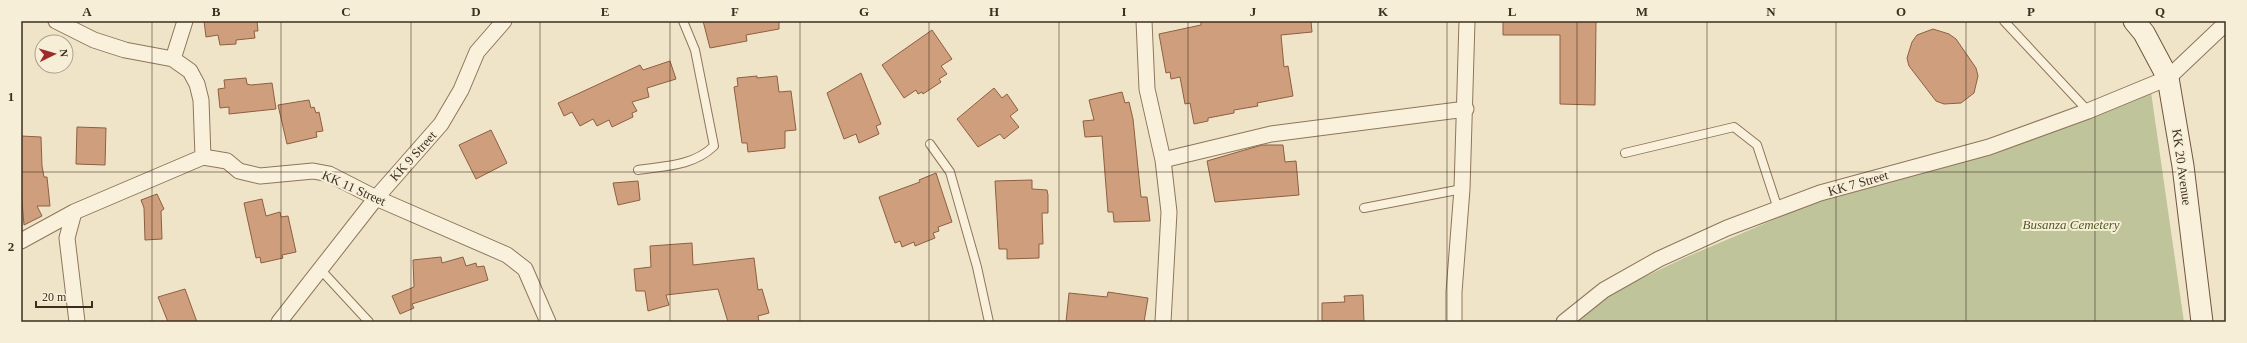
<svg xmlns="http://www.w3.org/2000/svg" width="2247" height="343" viewBox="0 0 2247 343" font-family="Georgia,serif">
	<rect width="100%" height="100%" fill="#f0e4c8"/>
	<path fill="#bfc49a" d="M2150,85l34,237h-607l38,-31 69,-33 183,-78 126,-28z"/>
	<path fill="#cf9f7d" stroke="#8d5f41" d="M204,21h53l1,10h-4l1,7 -19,2v4l-16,1 -2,-10 -12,2z
		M703,21h76v8l-33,6 1,6 -37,7z
		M1201,21h110l1,11 -31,3 3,32 4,-1 5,30 -36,7 1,3 -24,4v3l-26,5v3l-14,3 -4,-21 -5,1 -5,-27 -9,2 -1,-7 -4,1 -7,-39 42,-9z
		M1503,21h93l-1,84 -35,-1v-69h-57z
		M1933,29l16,5 7,5 20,29 2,8 -4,17 -13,10 -17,1 -8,-3 -27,-35 -2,-8 5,-16 5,-7z
		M932,30l20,29 -11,7 6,8 -8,5 2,3 -18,12 -1,-2 -4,2 -2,-4 -12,8 -22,-33z
		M670,61l6,18 -29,9 2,9 -17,5 5,9 -5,2 1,4 -21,10 -3,-7 -12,6 -4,-7 -13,7 -8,-14 -8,4 -6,-13 82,-38 3,5z
		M861,73l20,51 -5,2 3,8 -20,9 -3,-9 -12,5 -17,-46z
		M757,76v2l20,-2 2,16 12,-1 5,39 -11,1v17l-37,4 -1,-9h-5l-8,-56 4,-1 -1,-8z
		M246,78l1,6 4,1 21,-2 4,26 -47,5v-7l-9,1 -2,-19 7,-1 -1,-8z
		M994,88l8,10 5,-4 11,16 -8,6 9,11 -15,12 -4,-5 -22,13 -21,-28z
		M1122,92l3,11 4,-1 4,17 8,78h6l3,24 -36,1 -1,-10h-5l-6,-76 -17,1 -2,-16 11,-1 -5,-20z
		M309,100l2,8 3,-1 2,6 3,-1 4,19 -7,1 1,5 -30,7 -9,-39z
		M77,127l29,1 -1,37 -29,-1z
		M491,130l16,33 -31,16 -17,-34z
		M21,136l20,1 1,29 2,11h3l3,29h-13l5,10 -18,9 -3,-35z
		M1262,145h21l2,17 11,-1 3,34 -84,7 -8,-41z
		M936,173l16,49 -14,5 1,4 -6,2 2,5 -20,8 -1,-4 -12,5 -2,-6 -5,2 -16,-46 41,-15 -1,-2z
		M1032,180v9l15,1 1,5v18h-6l1,31h-4v14l-32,1v-10h-8l-4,-68z
		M638,181l2,19 -22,5 -5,-22z
		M157,194l7,15 -3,2 1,28 -17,1 -1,-32 -3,-8z
		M262,199l4,17 14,-4 1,5 7,-1 8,36 -14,3 1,3 -22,5 -1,-6 -4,1 -12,-55z
		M692,243l1,22 61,-7 4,32 4,-1 7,24 -11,3 1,6h-31l-10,-33 -52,6 3,10 -21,6 -3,-20h-9l-2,-22 17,-2 -1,-21z
		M441,257l1,6 21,-6 3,9 10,-3 1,4 7,-1 4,14 -76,24 2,4 -14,6 -8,-18 22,-9 -1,-27z
		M185,289l12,33h-29l-10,-25z
		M1108,292l40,6 -4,24h-78l3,-29 38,4z
		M1363,295l1,27 -42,-1v-18l23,-1 -1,-6z"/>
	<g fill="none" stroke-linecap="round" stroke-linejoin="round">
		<g stroke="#8d765c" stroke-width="10">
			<path id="service" d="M2004,21l84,90
				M930,144l20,28 27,95 12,55
				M1625,153l109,-26 23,18 21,64
				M638,170c28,-4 55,-4 76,-24l-19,-96 -12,-29
				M1364,208l98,-19
				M320,269l49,53"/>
		</g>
		<g stroke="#8d765c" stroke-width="17">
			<path id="minor" d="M56,21l38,19 31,10 48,9 17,12 7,13 4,16 2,57 24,4 12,10 21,5 53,-5 16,3 47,24 131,57 18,14 23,53
				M1144,21l3,68 16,71 6,52 -6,110
				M173,59l12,-38
				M1163,160l108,-26 195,-25
				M21,241l53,-29
				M77,322l-10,-84 7,-26 129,-55
				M279,322l97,-124 65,-74 20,-34 16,-38 27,-31
				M1454,322v-30l8,-103 5,-168
				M1564,322l40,-32 55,-31 68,-31 93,-35 169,-46 99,-36 80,-33 58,-55"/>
		</g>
		<g stroke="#6f573f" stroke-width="23">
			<path id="secondary" d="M2134,21l10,12 24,45 15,88 19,156"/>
		</g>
		<use href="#service" stroke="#faf1dc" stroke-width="8"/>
		<use href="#minor" stroke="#faf1dc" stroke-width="15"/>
		<use href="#secondary" stroke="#faf1dc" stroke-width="21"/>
	</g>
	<path fill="none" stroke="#3d2e20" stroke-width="1" stroke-opacity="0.55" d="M152,21v301M281,21v301M411,21v301M540,21v301M670,21v301M800,21v301M929,21v301M1059,21v301M1188,21v301M1318,21v301M1447,21v301M1577,21v301M1707,21v301M1836,21v301M1966,21v301M2095,21v301M21,172h2205"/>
	<g text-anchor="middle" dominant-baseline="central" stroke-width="4" stroke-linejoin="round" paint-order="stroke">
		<g font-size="13" fill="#3d2e20" stroke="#f7eed8">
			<text transform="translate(413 156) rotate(-48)">KK 9 Street</text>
			<text transform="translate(2182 167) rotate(82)">KK 20 Avenue</text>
			<text transform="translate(1858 183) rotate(-16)">KK 7 Street</text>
			<text transform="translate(354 188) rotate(24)">KK 11 Street</text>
		</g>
		<g font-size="13" font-style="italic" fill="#4d5a26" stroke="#f7eed8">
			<text x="2071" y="224">Busanza Cemetery</text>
		</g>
	</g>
	<rect width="2247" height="343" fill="none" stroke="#f7eed8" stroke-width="44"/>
	<g transform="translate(54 54) rotate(85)"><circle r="19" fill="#f7eed8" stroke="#ada18e"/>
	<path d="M0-3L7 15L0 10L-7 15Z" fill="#9e2a2b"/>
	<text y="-6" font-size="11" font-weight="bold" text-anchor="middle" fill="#3d2e20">N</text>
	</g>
	<path d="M36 301v6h56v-6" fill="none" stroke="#3d2e20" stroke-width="2"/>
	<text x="42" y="301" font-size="12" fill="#3d2e20" stroke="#f7eed8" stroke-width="3" paint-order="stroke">20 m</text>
	<rect x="22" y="22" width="2203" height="299" fill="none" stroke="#3d2e20" stroke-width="1.5"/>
	<g font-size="13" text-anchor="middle" font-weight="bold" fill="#3d2e20">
		<text x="87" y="16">A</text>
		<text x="216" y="16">B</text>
		<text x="346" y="16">C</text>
		<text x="476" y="16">D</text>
		<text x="605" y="16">E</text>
		<text x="735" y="16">F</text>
		<text x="864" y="16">G</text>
		<text x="994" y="16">H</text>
		<text x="1124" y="16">I</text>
		<text x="1253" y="16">J</text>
		<text x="1383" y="16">K</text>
		<text x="1512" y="16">L</text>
		<text x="1642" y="16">M</text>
		<text x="1771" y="16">N</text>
		<text x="1901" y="16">O</text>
		<text x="2031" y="16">P</text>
		<text x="2160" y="16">Q</text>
		<text x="11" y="101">1</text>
		<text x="11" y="251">2</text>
	</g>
</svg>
